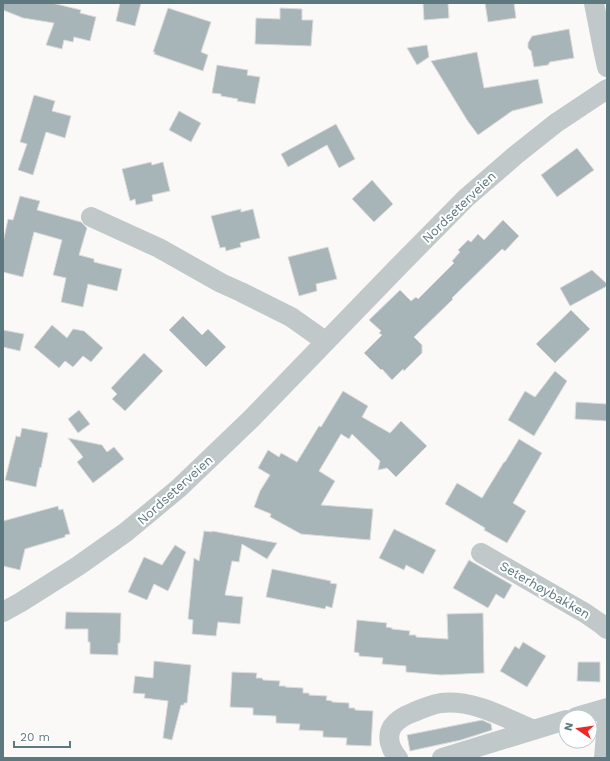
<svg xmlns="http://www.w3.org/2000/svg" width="610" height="761" viewBox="0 0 610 761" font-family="'Work Sans',sans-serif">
	<rect width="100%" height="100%" fill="#faf9f8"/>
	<path fill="#a7b5b8" stroke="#dcdbda" d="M3,3h49l29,7 -1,3 16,4 -6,24 -16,-4 -1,5 -9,-2 -2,9 -16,-4 8,-22 -31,-5 -20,-8z
		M120,3h21l-6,23 -19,-5z
		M423,3h25l1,15 -25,2z
		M485,3h29l2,15 -28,4z
		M168,8l43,14 -10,30 7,3 -5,16 -49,-17 1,-2h-2z
		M280,8l22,1v11h11l-2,26 -56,-2 1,-26 24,1z
		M569,29l5,29 -24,4 -2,3 -14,2 -3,-16 -3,-3v-5l4,-7z
		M427,45l2,12 -12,8 -10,-17z
		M477,52l7,36 54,-9 5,24 -31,8 -34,24 -11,-15 -36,-59z
		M217,65l31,5 -1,5 13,2 -5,27 -18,-3 1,-2 -17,-3v-2l-9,-1z
		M34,95l21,6 -3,10 19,5 -6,22 -19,-6 -13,43 -15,-5 9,-26 -7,-2z
		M179,111l22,12 -10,19 -22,-12z
		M336,124l19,35 -16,9 -12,-23 -39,22 -7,-13z
		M577,148l17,22 -37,27 -16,-22z
		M151,162l1,3 11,-3 7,29 -18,4 1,6 -17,4 -1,-6 -5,2 -8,-32z
		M372,180l21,24 -19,18 -22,-23z
		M20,196l20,5 -3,9 44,12 6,6 -8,27 15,4v3l28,7 -5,22 -29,-7 -5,23 -22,-5 5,-24 -13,-3 9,-35 -28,-8 -11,45 -20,-5v-29l5,-24 5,1z
		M241,209v3l12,-3 7,29 -20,5 1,4 -15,4 -1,-4 -5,1 -9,-32z
		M503,220l16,16 -14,15 -3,-2 -50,49 1,1 -39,38 8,8v8l-18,18 -1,-2 -11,11 -10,-11 -1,1 -17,-17 18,-18 -3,-2 2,-2 -12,-11 31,-30 11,11 5,-4 2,2 36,-36 -2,-2 8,-9 -2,-2 10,-10 3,2 7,-8 6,6z
		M328,247l9,32 -21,5 1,7 -18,5 -11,-39z
		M592,270l15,14v2l-37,20 -10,-18z
		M571,310l19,19 -35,34 -19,-19z
		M183,316l19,19 6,-6 18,18 -20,20 -37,-37z
		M52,325l15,13 6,-9 11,2 19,17 -12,14 -8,-6 -10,11 -8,-6 -6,7 -25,-21z
		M3,330l21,4 -4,17 -17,-4z
		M144,353l19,18 -38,40 -13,-12 5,-5 -6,-6z
		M555,371l12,10 -33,55 -26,-16 17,-29 10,6z
		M343,391l25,15 -6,11 28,16 11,-12 26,25 -31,31 -9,-9 -9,2 2,-9 -28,-27 -3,5 -8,-5 -22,37 16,10 -14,24 52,4 -3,31 -69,-6 -31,-17 1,-3 -17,-7 6,-16 10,-16 -12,-7 10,-18 11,7 2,-4 16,9 22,-36 2,1z
		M576,402l31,2v17l-32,-2z
		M79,410l11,14 -12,9 -10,-14z
		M22,428l26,5 -7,35 -1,-1 -4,20 -31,-7 11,-44 4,1z
		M68,438l34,7 5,7 7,-5 10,12 -31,24 -16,-21 6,-5z
		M519,439l23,14 -29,50 13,8 -19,32 -23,-13 1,-2 -40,-24 12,-21 25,15 22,-36h1z
		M58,506l1,4 4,-1 7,25 -5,1v2l-40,12 -5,21 -17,-4v-45z
		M394,529l42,21 -13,24 -17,-9 -2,5 -25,-12z
		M204,531l8,1v-1l65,12 -10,16 -25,-15 -3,18 -7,-1 -7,34 18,2 -3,27 -22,-2 -2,14 -24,-2 1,-14 -5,-1 6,-61 5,3z
		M175,545l11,7 -18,39 -14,-7 -7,16 -19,-8 16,-35 18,8z
		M469,560l43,25 -8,14 -8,-5 -8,14 -35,-20z
		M272,569l59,12 -1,2 7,1 -5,24 -6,-2 -1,3 -59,-12z
		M66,612l55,1 -1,30h-2v12l-28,-1v-12h-2v-13h-23z
		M483,613l1,60 -43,2 -35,-3v-6l-24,-2 1,-6 -24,-2v-3l-5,-1 3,-32 30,3 -1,4 6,1v1l18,2 -1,4h7v2l32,2 -1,-25z
		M523,642l23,14 -19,31 -27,-16 15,-25 4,3z
		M154,661l37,4 -4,38h-3v2h-3l-9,35 -9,-2 5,-37 -24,-3 1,-4 -12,-1 2,-17 18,2z
		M578,662h22v20l-23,-1z
		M232,672l25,1 -1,5h6l1,2 17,1 -1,5h7l-1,1 18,1v5h6v2l18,1 -1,4 6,1v1l17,1v5h6v2l18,1 -2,35 -25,-1 1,-7 -24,-1v-6l-24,-1 1,-6 -24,-1v-7l-23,-1v-7l-23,-1z
		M482,720l9,4 1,6 -31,10 -51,11 -3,-16z"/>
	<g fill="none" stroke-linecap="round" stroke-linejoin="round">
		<path stroke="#c0c8ca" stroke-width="20" d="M594,3l9,46 4,18
			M91,217l68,31 62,35 20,9 50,25 34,24
			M481,553l104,60 16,11 6,5
			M3,612l18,-10 57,-36 48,-34 53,-44 71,-68 148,-153 68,-69 51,-44 39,-31 51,-34
			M576,717l31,-9
			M398,758c-7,-8 -12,-20 -6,-31 5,-8 14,-12 22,-15 9,-4 17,-7 27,-9 32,-4 64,15 93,27
			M442,758l124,-38
			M604,758l3,-36"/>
	</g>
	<g text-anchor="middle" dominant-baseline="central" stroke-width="4" stroke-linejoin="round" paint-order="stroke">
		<g font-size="13" fill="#5e787f" stroke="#fff">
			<text transform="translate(459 207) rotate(-44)">Nordseterveien</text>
			<text transform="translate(175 490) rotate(-42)">Nordseterveien</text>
			<text transform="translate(545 590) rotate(30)">Seterhøybakken</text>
		</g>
	</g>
	<rect width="610" height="761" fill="none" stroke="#5e787f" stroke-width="8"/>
	<g transform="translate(578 729) rotate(283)"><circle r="19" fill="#ffffff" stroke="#bfc9cc"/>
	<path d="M0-3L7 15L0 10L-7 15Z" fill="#ee2624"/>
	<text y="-6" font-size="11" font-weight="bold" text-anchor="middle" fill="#5e787f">N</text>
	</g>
	<path d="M14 741v6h56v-6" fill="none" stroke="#5e787f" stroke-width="2"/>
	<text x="20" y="741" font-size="12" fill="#5e787f" stroke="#ffffff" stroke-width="3" paint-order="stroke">20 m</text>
</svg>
